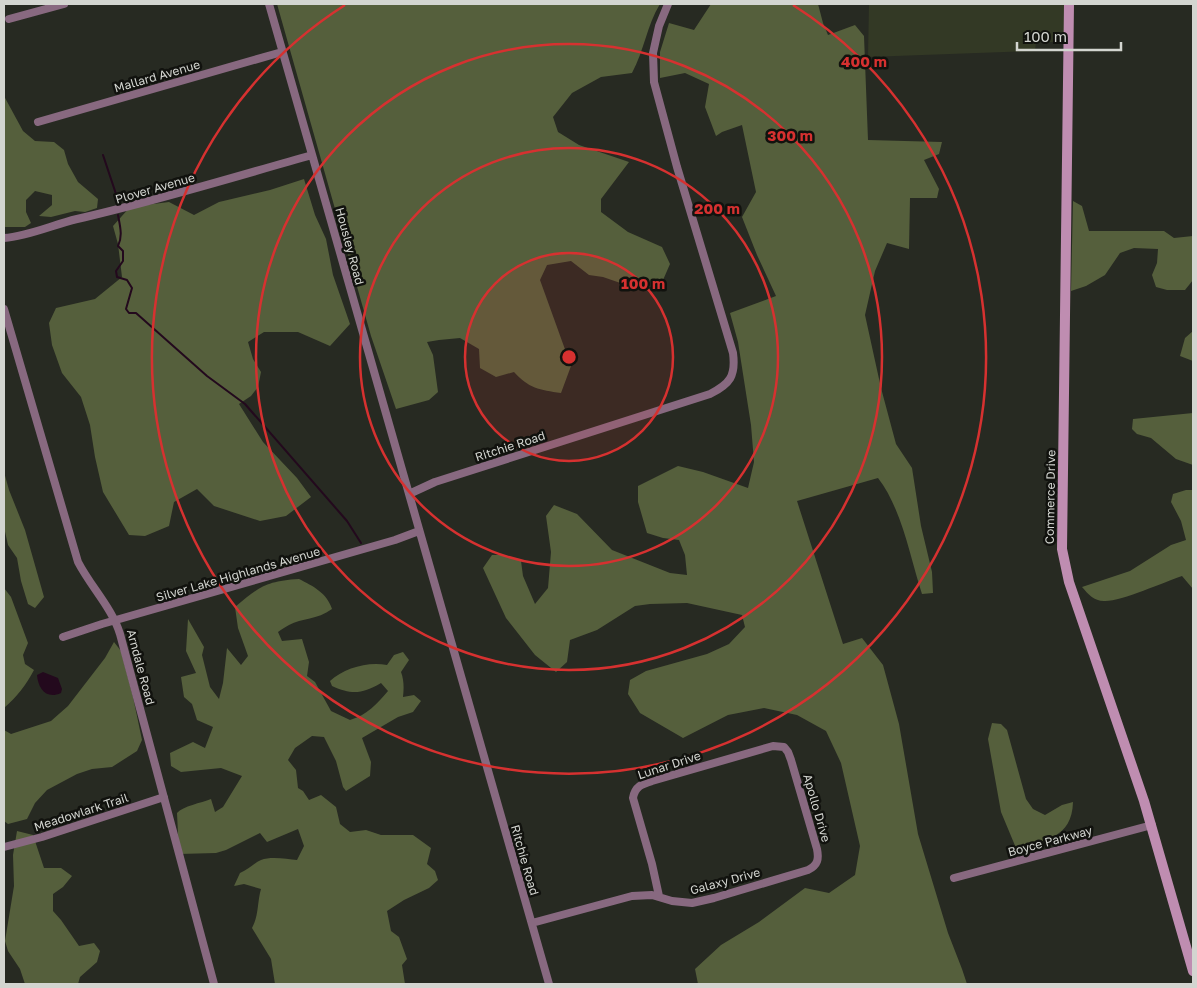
<svg xmlns="http://www.w3.org/2000/svg" width="1197" height="988" viewBox="0 0 1197 988" font-family="'Golos Text',sans-serif">
	<rect width="100%" height="100%" fill="#272a22"/>
	<path fill="#333925" d="M869,4h195v38h-28l-1,9 -167,6z"/>
	<path fill="#555f3c" d="M277,4h383c-13,21 -16,47 -28,69l-31,4 -29,16 -19,24 5,15 21,13 50,17 -28,37v13l27,20 34,15 8,17 -10,23h-28l-29,-10 -14,-2 -18,-14 -24,4 -7,15 31,86 -10,27c-21,-3 -33,-5 -47,-21l-18,5 -16,-9 -1,-19 -19,-11 -21,2 -12,2 6,13 5,37 -9,8 -33,9 -25,-73z
		M711,4h107l5,19 5,12 27,-10 9,11 4,104 74,2 -3,12 -15,6 15,29 -2,9h-27l-1,51 -22,-6 -12,28 -10,44 16,73 15,56 16,24 9,58 11,46 1,21 -11,1c-12,-37 -20,-85 -44,-116l-81,23 46,143 19,-6 21,27 16,59 19,110 30,99 14,36 5,15h-269l-3,-15 26,-24 38,-23 46,-34 24,5 26,-18 5,-29 -19,-83 -15,-32 -29,-16 -33,-7 -36,7 -45,23 -43,-25 -12,-19 2,-14 16,-9 61,-17 22,-10 16,-17 -3,-12 -55,-12 -37,1 -15,2 -38,24 -27,10 -3,22 -11,10 -21,-17 -29,-37 -23,-50 9,-13h11l18,6 2,15 12,28 13,-16 3,-36 -5,-36 8,-11 23,9 35,36 58,23 17,2 -2,-20 -6,-15 -16,-2 -16,-5 -9,-31v-16l40,-20 25,6 45,16 6,-26 -3,-37 -13,-83 -8,-29 46,-17 -19,-41 -15,-38 14,-25 -14,-67 -20,7 -6,4 -11,-29 4,-23 -24,-11 -25,5v-26l9,-29 25,7z
		M4,96l19,35 12,10 19,1 10,8 4,14 10,18 20,17 -1,9 -12,4 -10,-1 -24,6 -12,-1 13,-11v-10l-17,-4 -9,9v12l5,11 -6,4h-21z
		M304,179l11,36 11,24 7,36 17,49 -20,22 -32,-14h-34l-16,10 5,17 8,13 -3,15 -7,9 -12,8 24,38 34,36 14,19 -25,19 -26,5 -46,-15 -17,-17 -23,13 -5,24 -24,10 -16,-1 -26,-43 -8,-35 -5,-32 -9,-28 -19,-24 -10,-28 -3,-22 7,-15 39,-9 27,-22 -4,-33 -5,-18 17,-19 39,-5 25,13 25,-13 51,-12z
		M1073,201l9,5 7,25h75l10,7 19,-2v44l-8,10h-18l-11,-3 -4,-12 5,-12 1,-14 -24,-1 -14,5 -15,22 -19,11 -15,5z
		M1193,331v30l-13,-5 5,-18z
		M1193,413v52l-17,-6 -25,-21 -14,-4 -5,-5 1,-10z
		M4,472l5,18 16,40 19,67 -9,11 -7,-4 -7,-23 -4,-23 -9,-13 -4,-18z
		M1186,490h7v99l-11,-13c-18,6 -62,26 -78,25 -10,0 -16,-7 -22,-14l48,-16 41,-26 15,-5 -5,-19 -10,-19 2,-8z
		M299,579c14,7 28,14 33,30 -15,11 -30,9 -43,16 -4,2 -8,5 -11,7l4,9 20,-2 7,23 -2,14 8,6 16,29 19,9c17,-5 27,-16 38,-29l-7,-8c-19,11 -29,12 -49,3l-2,-5c14,-13 38,-20 57,-16l7,-10 9,-3 6,8 -8,12c3,8 3,16 2,25l11,-2 7,6 -8,11 -15,5 -36,21 9,24 -1,14 -24,15 -3,-4 -7,-26 -12,-24 -12,-1 -17,12 -7,12 8,10 2,18 5,3 6,9 12,-5 15,12 4,17 10,8 16,-2 15,5h32l18,13 -4,16 8,7 3,9 -9,8 -25,12 -17,11 4,20 8,6 8,22 -5,6 3,19h-130l-4,-25 -19,-31c7,-13 5,-25 9,-39l-17,-5 -10,2 6,-13c8,-3 14,-10 21,-13 10,-4 26,-1 36,0l7,-14 -6,-17 -31,13 -7,-9 -34,17 -10,3 -37,1 -2,-41c6,-7 24,-10 34,-14l4,13 8,-5 19,-31 -21,-8 -40,4 -10,-6 -1,-13 23,-11 12,6 8,-21 -16,-7 -5,-16 -8,-7 -3,-20 15,-4 -10,-22 2,-32 16,28 -2,8 8,32 9,12 4,-16 4,-35 14,17 7,-9 -10,-28 -3,-21c24,-20 31,-26 64,-28z
		M4,588l7,9 17,46 -5,12 2,9 9,6c-8,15 -17,27 -30,38z
		M114,642l7,9 12,46 9,43 -5,11 -25,16 -20,2 -15,5 -30,16 -12,13 -8,16 -19,5 -4,-3v-91l7,4 40,-13 17,-15 37,-48z
		M992,723l9,1 6,6 19,69 7,10 12,6 17,-10 11,-3c-1,37 -29,38 -57,46l-15,-36 -13,-73z
		M17,831l16,4 11,33h17l11,8 -9,11 -10,7v17l8,9 18,26 15,-3 6,8 -3,11 -17,15 -2,7h-53l-5,-15 -12,-18 -3,-10 9,-55 -1,-31z"/>
	<path fill="#23091d" d="M43,672l15,6 4,11 -1,4c-15,7 -23,-5 -24,-18z"/>
	<g fill="none" stroke-linecap="round" stroke-linejoin="round">
		<path stroke="#23091d" stroke-width="2" d="M103,155l13,39 1,10
			M118,215c2,11 5,21 0,31l5,5v10l-7,10 1,6 10,3 5,8 -6,21 3,4h7l71,63 38,28 102,117 14,22"/>
		<path stroke="#886980" stroke-width="8" d="M269,4l280,980
			M9,19l55,-15
			M38,122l244,-70
			M4,238c25,-2 48,-13 73,-19 79,-18 157,-42 235,-64
			M4,309l74,253c13,25 34,46 42,72l94,350
			M409,494l26,-12 275,-88c20,-10 26,-18 23,-41l-56,-186 -23,-85 -1,-29 6,-27 9,-22
			M63,637l39,-13 293,-84 24,-9
			M4,847l38,-10 122,-40
			M954,878l198,-53
			M532,923l100,-27 20,-1 20,6 20,2 22,-5 94,-28c10,-5 11,-11 9,-21l-26,-89 -3,-8 -4,-5 -11,-1 -121,35c-10,3 -17,5 -19,17l19,66 7,32"/>
		<path stroke="#bf8db1" stroke-width="10" d="M1069,4l-7,545 7,33 75,219 49,170"/>
	</g>
	<circle cx="569" cy="357" r="104" fill="#d63130" fill-opacity=".12"/>
	<g fill="none" stroke="#d63130" stroke-width="2.5">
		<circle cx="569" cy="357" r="104"/>
		<circle cx="569" cy="357" r="209"/>
		<circle cx="569" cy="357" r="313"/>
		<path d="M793 5A417 417 0 1 1 345 5"/>
	</g>
	<g text-anchor="middle" dominant-baseline="central" stroke-width="5" stroke-linejoin="round" paint-order="stroke">
		<g font-size="12" fill="#d3d5d0" stroke="#11120e">
			<text transform="translate(157 76) rotate(-16)">Mallard Avenue</text>
			<text transform="translate(155 188) rotate(-16)">Plover Avenue</text>
			<text transform="translate(350 246) rotate(75)">Housley Road</text>
			<text transform="translate(510 446) rotate(-18)">Ritchie Road</text>
			<text transform="translate(1050 497) rotate(-89)">Commerce Drive</text>
			<text transform="translate(238 574) rotate(-16)">Silver Lake Highlands Avenue</text>
			<text transform="translate(141 667) rotate(75)">Arndale Road</text>
			<text transform="translate(669 765) rotate(-18)">Lunar Drive</text>
			<text transform="translate(817 808) rotate(74)">Apollo Drive</text>
			<text transform="translate(81 812) rotate(-18)">Meadowlark Trail</text>
			<text transform="translate(1050 841) rotate(-15)">Boyce Parkway</text>
			<text transform="translate(525 860) rotate(74)">Ritchie Road</text>
			<text transform="translate(725 881) rotate(-15)">Galaxy Drive</text>
		</g>
	</g>
	<circle cx="569" cy="357" r="8" fill="#d63130" stroke="#11120e" stroke-width="2.5"/>
	<g font-size="15" text-anchor="middle" font-weight="bold" fill="#d63130" stroke="#11120e" stroke-width="5" stroke-linejoin="round" paint-order="stroke">
		<text x="864" y="67">400 m</text>
		<text x="790" y="141">300 m</text>
		<text x="717" y="214">200 m</text>
		<text x="643" y="289">100 m</text>
	</g>
	<rect width="1197" height="988" fill="none" stroke="#d3d5d0" stroke-width="10"/>
	<path d="M1017 42v8h104v-8" fill="none" stroke="#d3d5d0" stroke-width="2.5"/>
	<text x="1024" y="42" font-size="15" fill="#d3d5d0" stroke="#11120e" stroke-width="4" paint-order="stroke">100 m</text>
</svg>
